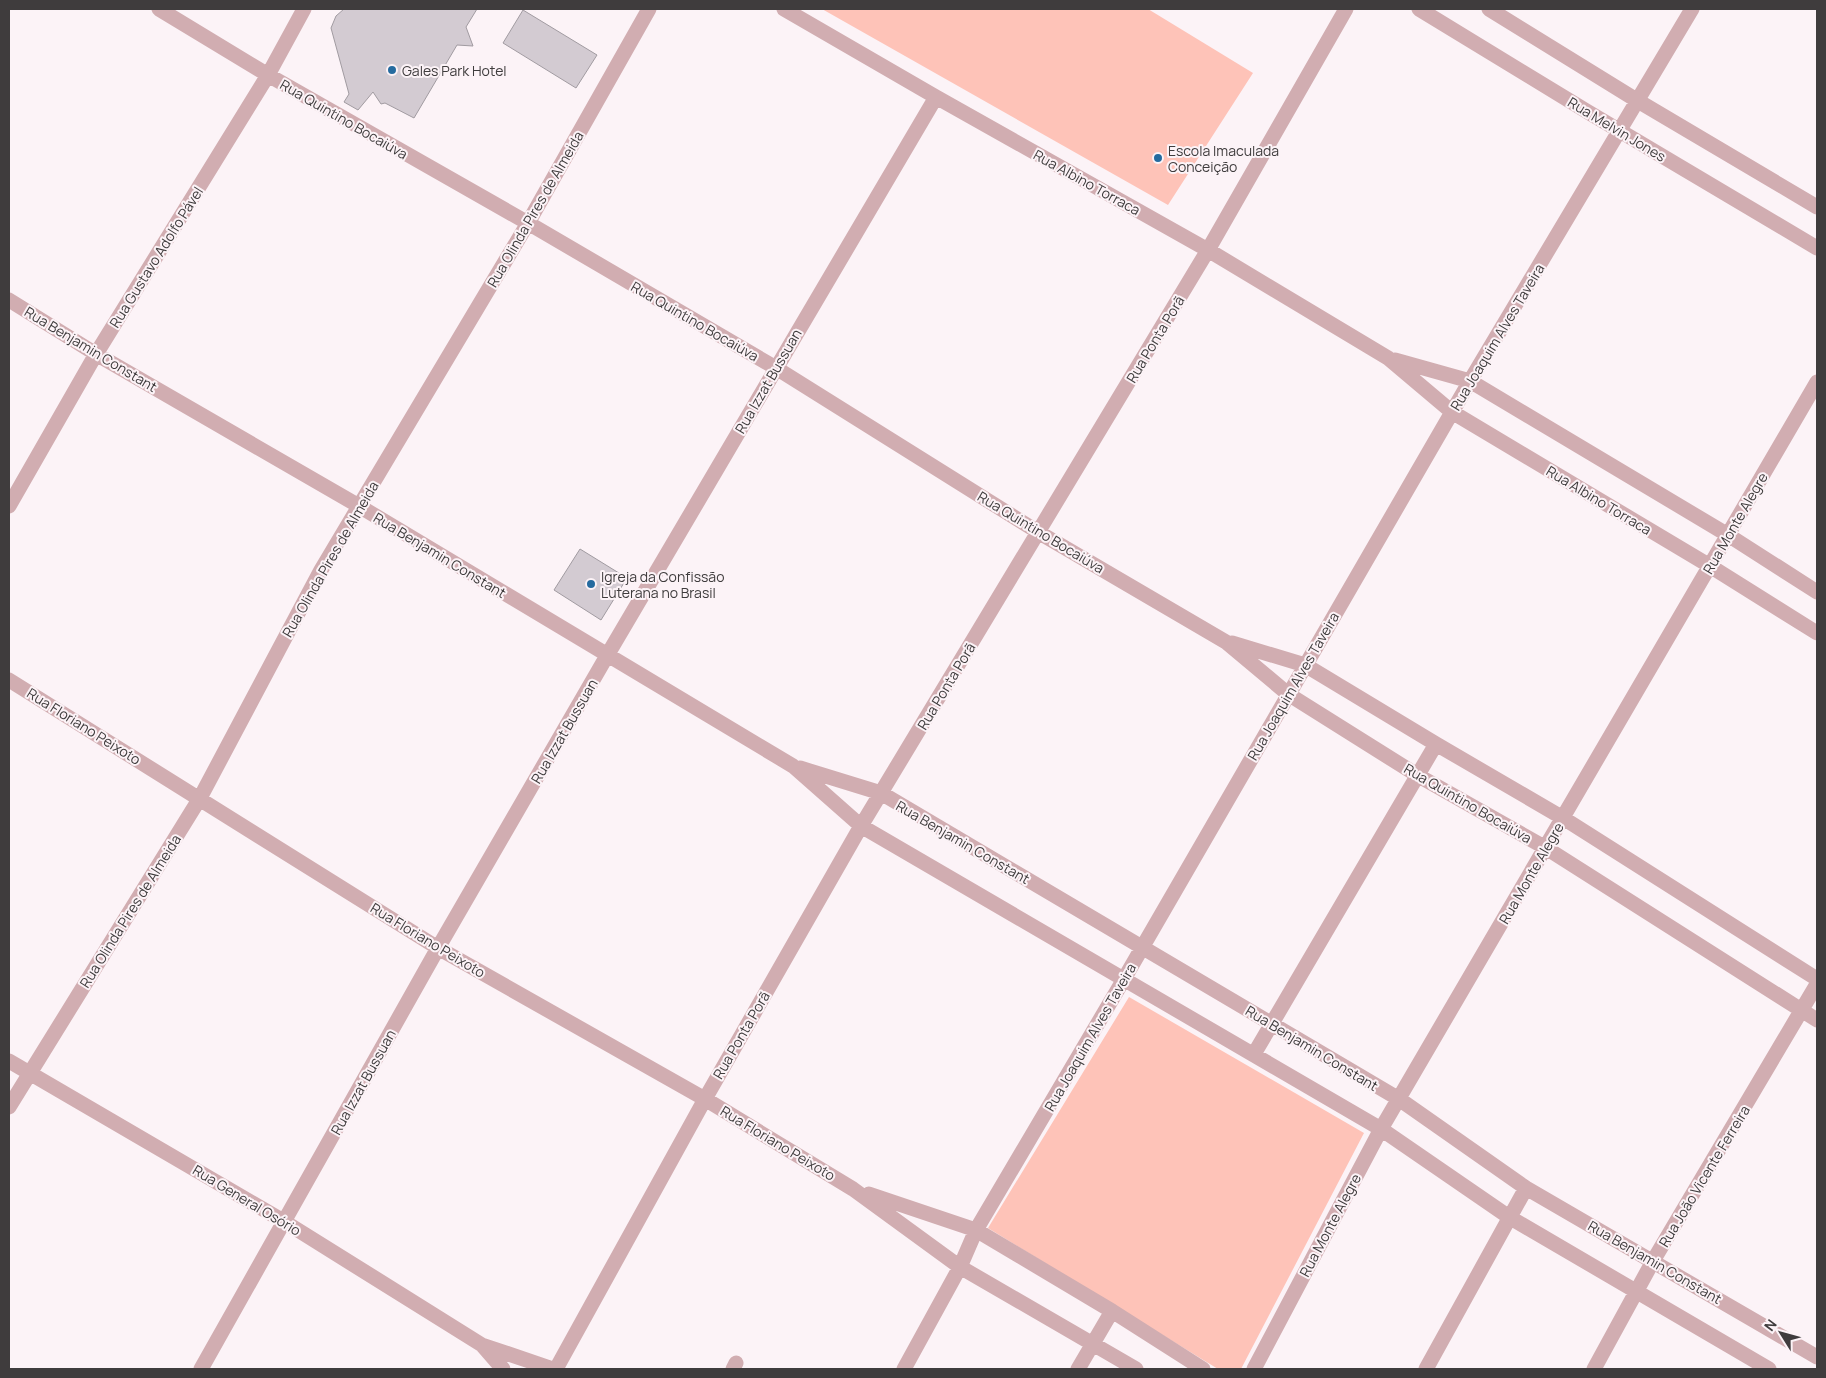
<svg xmlns="http://www.w3.org/2000/svg" width="1826" height="1378" viewBox="0 0 1826 1378" font-family="Manrope,sans-serif">
	<rect width="100%" height="100%" fill="#fcf3f7"/>
	<path fill="#fec3b8" d="M822,9h326l105,64 -85,132z
		M1129,997l235,136 -123,236h-23l-230,-141z"/>
	<path fill="#d3cbd2" stroke="#a19ba1" d="M344,9h133l-11,18 7,19 -16,-1 -43,73 -29,-15 -4,1 -8,-12 -15,18 -14,-8 5,-8 -18,-66 5,-12z
		M523,10l74,45 -21,33 -73,-45z
		M580,549l47,29 -26,42 -47,-30z"/>
	<g fill="none" stroke-linecap="round" stroke-linejoin="round">
		<path stroke="#d1adb1" stroke-width="15" d="M159,9l109,66 260,148 248,145 262,164 188,110 62,52 129,81 129,73 271,172
			M784,9l152,88 272,153 180,108 64,54 258,154 107,67
			M1419,9l169,103 229,136
			M1489,9l149,92 179,106
			M9,300l87,54 263,152 434,260 68,60 520,303 128,88 260,152
			M1395,360l75,21 258,154 89,57
			M9,506l87,-152 172,-279 36,-66
			M1232,643l73,22 131,79 127,74 254,161
			M9,680l429,268 267,151 148,90 107,78 176,102
			M800,768l81,25 518,306 127,89 291,169
			M1254,1054l182,-310
			M9,1061l276,161 197,123 71,24
			M9,1107l191,-309 121,-228 207,-347 121,-214
			M869,1194l107,36 136,81 91,58
			M483,1346l20,23
			M201,1369l237,-421 170,-294 328,-557
			M556,1369l149,-270 156,-273 347,-576 138,-241
			M733,1369l3,-6
			M904,1369l56,-102 16,-37 148,-251 346,-598 222,-372
			M1078,1369l34,-58
			M1254,1369l127,-240 436,-747
			M1426,1369l100,-181
			M1594,1369l59,-108 164,-277"/>
	</g>
	<g fill="#256b9f" stroke="#fcf3f7" stroke-width="2">
		<circle cx="392" cy="70" r="5"/>
		<circle cx="1158" cy="158" r="5"/>
		<circle cx="591" cy="584" r="5"/>
	</g>
	<g text-anchor="middle" dominant-baseline="central" stroke-width="4" stroke-linejoin="round" paint-order="stroke">
		<g font-size="14" fill="#3f3c3d" stroke="#fcf3f7" text-anchor="start">
			<text x="402" y="70">Gales Park Hotel</text>
			<text x="1168" y="150">Escola Imaculada<tspan x="1168" dy="16">Conceição</tspan></text>
			<text x="601" y="576">Igreja da Confissão<tspan x="601" dy="16">Luterana no Brasil</tspan></text>
		</g>
		<g font-size="14" fill="#3f3c3d" stroke="#fcf3f7">
			<text transform="translate(344 119) rotate(30)">Rua Quintino Bocaiúva</text>
			<text transform="translate(1617 129) rotate(31)">Rua Melvin Jones</text>
			<text transform="translate(1087 182) rotate(29)">Rua Albino Torraca</text>
			<text transform="translate(535 209) rotate(-60)">Rua Olinda Pires de Almeida</text>
			<text transform="translate(156 257) rotate(-58)">Rua Gustavo Adolfo Pável</text>
			<text transform="translate(695 321) rotate(30)">Rua Quintino Bocaiúva</text>
			<text transform="translate(1497 337) rotate(-59)">Rua Joaquim Alves Taveira</text>
			<text transform="translate(1155 339) rotate(-59)">Rua Ponta Porã</text>
			<text transform="translate(91 349) rotate(31)">Rua Benjamin Constant</text>
			<text transform="translate(768 381) rotate(-60)">Rua Izzat Bussuan</text>
			<text transform="translate(1599 500) rotate(31)">Rua Albino Torraca</text>
			<text transform="translate(1735 523) rotate(-60)">Rua Monte Alegre</text>
			<text transform="translate(1041 532) rotate(31)">Rua Quintino Bocaiúva</text>
			<text transform="translate(440 555) rotate(31)">Rua Benjamin Constant</text>
			<text transform="translate(330 559) rotate(-60)">Rua Olinda Pires de Almeida</text>
			<text transform="translate(946 686) rotate(-59)">Rua Ponta Porã</text>
			<text transform="translate(1293 686) rotate(-60)">Rua Joaquim Alves Taveira</text>
			<text transform="translate(84 726) rotate(32)">Rua Floriano Peixoto</text>
			<text transform="translate(564 731) rotate(-60)">Rua Izzat Bussuan</text>
			<text transform="translate(1468 803) rotate(30)">Rua Quintino Bocaiúva</text>
			<text transform="translate(963 842) rotate(30)">Rua Benjamin Constant</text>
			<text transform="translate(1531 873) rotate(-60)">Rua Monte Alegre</text>
			<text transform="translate(130 911) rotate(-58)">Rua Olinda Pires de Almeida</text>
			<text transform="translate(428 940) rotate(31)">Rua Floriano Peixoto</text>
			<text transform="translate(741 1035) rotate(-60)">Rua Ponta Porã</text>
			<text transform="translate(1090 1037) rotate(-60)">Rua Joaquim Alves Taveira</text>
			<text transform="translate(1312 1048) rotate(31)">Rua Benjamin Constant</text>
			<text transform="translate(363 1082) rotate(-61)">Rua Izzat Bussuan</text>
			<text transform="translate(778 1143) rotate(31)">Rua Floriano Peixoto</text>
			<text transform="translate(1704 1176) rotate(-59)">Rua João Vicente Ferreira</text>
			<text transform="translate(247 1200) rotate(31)">Rua General Osório</text>
			<text transform="translate(1330 1225) rotate(-62)">Rua Monte Alegre</text>
			<text transform="translate(1655 1262) rotate(30)">Rua Benjamin Constant</text>
		</g>
	</g>
	<rect width="1826" height="1378" fill="none" stroke="#3f3c3d" stroke-width="20"/>
	<g transform="translate(1781 1333) rotate(307)" stroke="#fcf3f7" stroke-width="4" paint-order="stroke">
	<path d="M0-4L9 19L0 12L-9 19Z" fill="#3f3c3d"/>
	<text y="-8" font-size="14" font-weight="bold" text-anchor="middle" fill="#3f3c3d">N</text>
	</g>
</svg>
